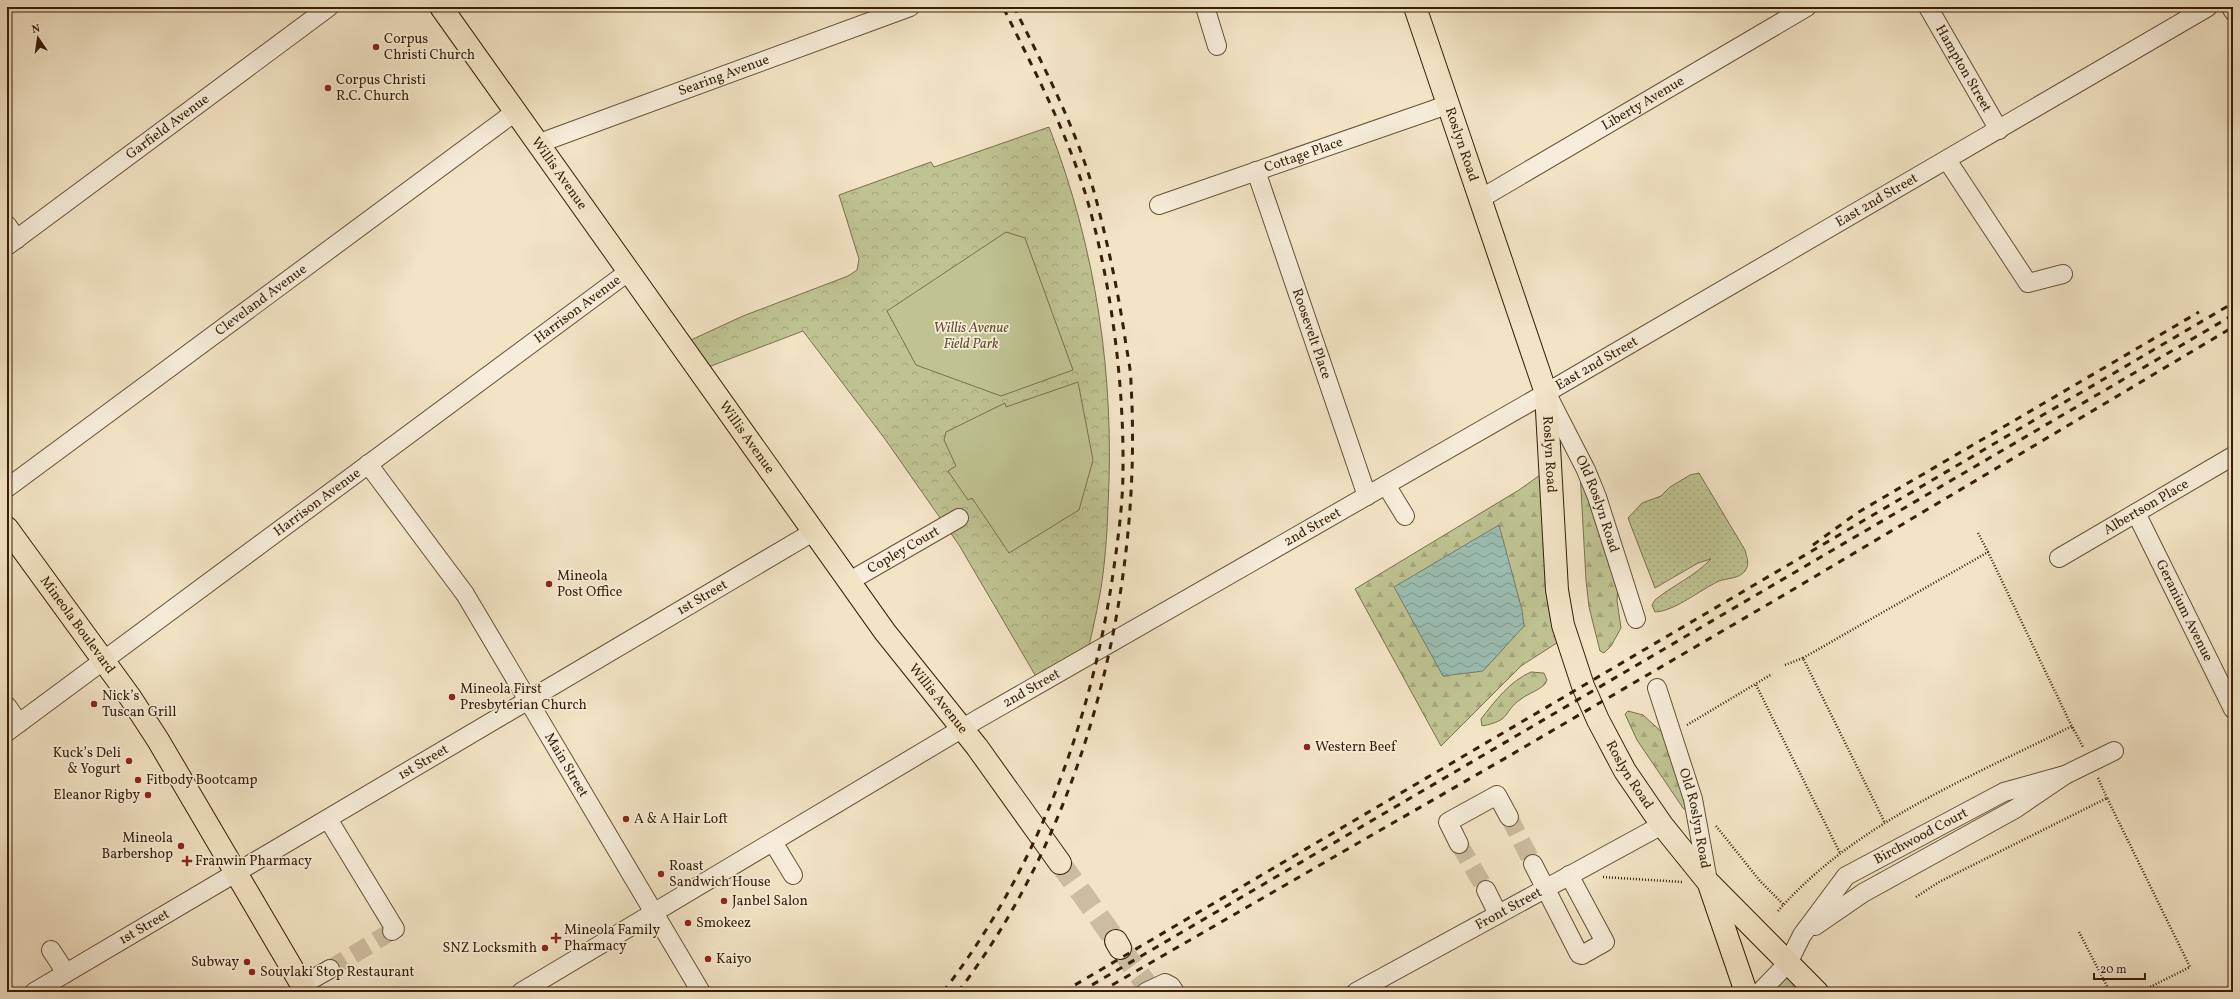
<svg xmlns="http://www.w3.org/2000/svg" width="2240" height="999" viewBox="0 0 2240 999" font-family="Vollkorn,serif">
	<defs>
		<pattern id="grass-dots" width="8" height="8" patternUnits="userSpaceOnUse"><rect width="8" height="8" fill="#bfc392"/><path d="M2 2h.1M6 6h.1" fill="none" stroke="#a5a77c" stroke-width="1.8" stroke-linecap="round"/></pattern>
		<pattern id="forest-firs" width="22" height="20" patternUnits="userSpaceOnUse"><rect width="22" height="20" fill="#bfc392"/><path d="M5 1l3.5 6h-7zM16 11l3.5 6h-7z" fill="#a5a77c"/></pattern>
		<pattern id="park-crowns" width="20" height="18" patternUnits="userSpaceOnUse"><rect width="20" height="18" fill="#bfc392"/><path d="M2 6a3 3 0 1 1 6 0M12 15a3 3 0 1 1 6 0" fill="none" stroke="#a5a77c"/></pattern>
		<pattern id="water-waves" width="16" height="10" patternUnits="userSpaceOnUse"><rect width="16" height="10" fill="#9bbfb3"/><path d="M0 5q4-4 8 0t8 0" fill="none" stroke="#7f9b90"/></pattern>
	</defs>
	<rect width="100%" height="100%" fill="#f3e4c6"/>
	<filter id="stains"><feTurbulence type="fractalNoise" baseFrequency=".005" numOctaves="4"/><feColorMatrix values="0 0 0 0 .2 0 0 0 0 .09 0 0 0 0 .02 0 0 0 .5 -.17"/></filter>
	<radialGradient id="worn" r=".72"><stop offset=".6" stop-color="#630" stop-opacity="0"/><stop offset="1" stop-color="#630" stop-opacity=".3"/></radialGradient>
	<path fill="url(#grass-dots)" stroke="#7b704c" d="M1699,473l46,77c2,8 5,14 0,21 -6,8 -18,7 -26,10 -19,9 -44,30 -64,31l-3,-7 3,-5c18,-15 39,-23 56,-41l-13,4 -43,25 -27,-70 14,-15 19,-7 9,-9 20,-12z"/>
	<path fill="url(#forest-firs)" stroke="#7b704c" d="M1550,468l16,169 -45,29 -80,80 -86,-157 164,-99z
		M1580,471l38,114 -1,16 4,27 -10,18 -7,7 -4,-2 -11,-44 -3,-27z
		M1531,672l13,1 3,7 -2,4c-7,7 -16,9 -24,15 -19,13 -8,21 -39,27l-1,-7c14,-18 29,-38 50,-47z
		M1628,711l15,4 21,19 26,80 -7,-6 -46,-68 -12,-26z"/>
	<path fill="url(#park-crowns)" stroke="#7b704c" d="M1049,127c47,121 66,249 59,379 -1,29 -3,59 -8,88 -4,22 -9,43 -14,65l-45,26 -82,-140 -74,-106 -82,-108 -105,40 -18,-26 63,-29 105,-40 9,-6 2,-11 -20,-64 92,-33 3,5z
		M1788,963l29,29h-57z"/>
	<path fill="#bfc392" stroke="#7b704c" d="M1006,232l19,6 48,132 -72,26 -85,-31 -29,-54z
		M1078,382l15,78 -14,50 -70,43 -37,-55 -4,2 -20,-29 8,-5 -12,-26 2,-8 59,-29 1,4z"/>
	<path fill="url(#water-waves)" stroke="#737f6e" d="M1499,525l23,85 2,16 -41,45 -40,5 -49,-89z"/>
	<g fill="none" stroke-linecap="round" stroke-linejoin="round">
		<path stroke="#cdbca0" stroke-width="18" stroke-dasharray="18 9" stroke-linecap="butt" d="M1509,817l24,47
			M1459,844l27,46
			M330,969l62,-38"/>
		<path stroke="#cdbca0" stroke-width="22" stroke-dasharray="22 11" stroke-linecap="butt" d="M1060,863l56,78
			M1120,948l32,44"/>
		<g stroke="#665036" stroke-width="20">
			<g id="minor">
				<path d="M1205,7l12,39"/>
				<path id="s1" d="M1928,7l71,123"/>
				<path d="M2231,7l2,4"/>
				<path id="s2" d="M537,144l373,-137"/>
				<path d="M1947,160l81,123 35,-9"/>
				<path id="s3" d="M1256,171l111,325"/>
				<path id="s4" d="M1480,199l327,-192"/>
				<path id="s5" d="M1159,205l288,-100"/>
				<path d="M7,225l10,14"/>
				<path id="s6" d="M7,246l322,-239"/>
				<path id="s7" d="M1548,396l38,74 11,27 39,122"/>
				<path id="s8" d="M368,464l97,130 236,398"/>
				<path d="M1386,485l19,31"/>
				<path id="s9" d="M7,488l508,-376"/>
				<path id="s10" d="M2136,513l97,196"/>
				<path id="s11" d="M2059,558l174,-102"/>
				<path id="s12" d="M848,582l111,-64"/>
				<path id="s13" d="M1657,688l36,111 15,82"/>
				<path d="M7,706l12,17"/>
				<path id="s14" d="M7,732l621,-460"/>
				<path d="M328,819l67,110 -3,2"/>
				<path d="M773,842l20,33"/>
				<path d="M1459,844l-11,-22 49,-27 12,22"/>
				<path d="M1533,864l46,90 3,1 23,-13 -36,-67"/>
				<path d="M1486,890l12,24"/>
				<path d="M1815,926l48,-33 152,-84 50,-34 49,-24"/>
				<path d="M51,950l15,23"/>
				<path d="M302,985l28,-16"/>
				<path id="s15" d="M34,992l779,-460"/>
				<path id="s16" d="M521,992l457,-273 568,-326 662,-386"/>
				<path d="M1146,992l19,-9 6,3 4,6"/>
				<path id="s17" d="M1356,992l306,-167"/>
				<path id="s18" d="M1760,992l28,-29 14,-28 44,-59 158,-84 61,-17"/>
			</g>
		</g>
		<g stroke="#371e06" stroke-width="24">
			<g id="major">
				<path id="s19" d="M441,7l444,625 92,115 83,116"/>
				<path id="s20" d="M1415,7l131,386 11,197 6,35 20,61 15,34 27,51 37,54 46,57 109,110"/>
				<path id="s21" d="M7,528l123,169 28,43 148,252"/>
				<path d="M1710,887l36,105"/>
				<path d="M1116,941l4,7"/>
			</g>
		</g>
		<path stroke="#371e06" stroke-width="2.5" stroke-dasharray="1 2" stroke-linecap="butt" d="M1978,533l10,19
			M1803,658l185,-106 86,179
			M1785,665l18,-7 82,165
			M1756,685l84,168
			M1687,725l85,-51
			M2098,778l9,20
			M1716,826l44,55 24,24
			M1603,877l79,5
			M1916,897l23,-15 168,-84 83,169 -50,25
			M1778,911c77,-88 191,-133 294,-185l11,21
			M2079,932l31,60"/>
		<use href="#minor" stroke="#f7edda" stroke-width="18"/>
		<use href="#major" stroke="#f3e4c6" stroke-width="22"/>
		<path stroke="#371e06" stroke-width="3" stroke-dasharray="7 7" stroke-linecap="butt" d="M1813,545l44,-32 342,-201
			M943,992c93,-121 148,-268 170,-418 5,-35 10,-70 10,-105 1,-86 -12,-187 -36,-270 -20,-67 -53,-129 -84,-192
			M958,992c127,-166 185,-401 173,-608 0,-15 -4,-31 -6,-46 -7,-47 -17,-93 -29,-139 -18,-67 -51,-130 -82,-192
			M1063,992l1170,-689
			M1080,992l1153,-677
			M1100,992l409,-236 280,-164 444,-265"/>
	</g>
	<g fill="#8f2418" stroke="#f7edda" stroke-width="1.5">
		<circle cx="376" cy="47" r="4"/>
		<circle cx="328" cy="88" r="4"/>
		<circle cx="549" cy="584" r="4"/>
		<circle cx="452" cy="697" r="4"/>
		<circle cx="94" cy="704" r="4"/>
		<circle cx="1307" cy="747" r="4"/>
		<circle cx="129" cy="761" r="4"/>
		<circle cx="138" cy="780" r="4"/>
		<circle cx="148" cy="795" r="4"/>
		<circle cx="626" cy="819" r="4"/>
		<circle cx="181" cy="846" r="4"/>
		<path d="M185 855h4v4h4v4h-4v4h-4v-4h-4v-4h4z"/>
		<circle cx="661" cy="874" r="4"/>
		<circle cx="724" cy="901" r="4"/>
		<circle cx="688" cy="923" r="4"/>
		<path d="M554 932h4v4h4v4h-4v4h-4v-4h-4v-4h4z"/>
		<circle cx="545" cy="948" r="4"/>
		<circle cx="708" cy="959" r="4"/>
		<circle cx="247" cy="962" r="4"/>
		<circle cx="252" cy="972" r="4"/>
	</g>
	<g text-anchor="middle" dominant-baseline="central" stroke-width="3.5" stroke-linejoin="round" paint-order="stroke">
		<g font-size="14" fill="#371e06" stroke="#f7edda" text-anchor="start">
			<text x="384" y="39">Corpus<tspan x="384" dy="16">Christi Church</tspan></text>
			<text x="336" y="80">Corpus Christi<tspan x="336" dy="16">R.C. Church</tspan></text>
			<text x="557" y="576">Mineola<tspan x="557" dy="16">Post Office</tspan></text>
			<text x="460" y="689">Mineola First<tspan x="460" dy="16">Presbyterian Church</tspan></text>
			<text x="102" y="696">Nick’s<tspan x="102" dy="16">Tuscan Grill</tspan></text>
			<text x="1315" y="747">Western Beef</text>
			<text x="121" y="753" text-anchor="end">Kuck’s Deli<tspan x="121" dy="16">&amp; Yogurt</tspan></text>
			<text x="146" y="780">Fitbody Bootcamp</text>
			<text x="140" y="795" text-anchor="end">Eleanor Rigby</text>
			<text x="634" y="819">A &amp; A Hair Loft</text>
			<text x="173" y="838" text-anchor="end">Mineola<tspan x="173" dy="16">Barbershop</tspan></text>
			<text x="195" y="861">Franwin Pharmacy</text>
			<text x="669" y="866">Roast<tspan x="669" dy="16">Sandwich House</tspan></text>
			<text x="732" y="901">Janbel Salon</text>
			<text x="696" y="923">Smokeez</text>
			<text x="564" y="930">Mineola Family<tspan x="564" dy="16">Pharmacy</tspan></text>
			<text x="537" y="948" text-anchor="end">SNZ Locksmith</text>
			<text x="716" y="959">Kaiyo</text>
			<text x="239" y="962" text-anchor="end">Subway</text>
			<text x="260" y="972">Souvlaki Stop Restaurant</text>
		</g>
		<g font-size="14" fill="#371e06" stroke="#f7edda">
			<text stroke="none"><textPath href="#s1" startOffset="71">Hampton Street</textPath></text>
			<text stroke="none"><textPath href="#s2" startOffset="199">Searing Avenue</textPath></text>
			<text stroke="none"><textPath href="#s4" startOffset="189">Liberty Avenue</textPath></text>
			<text stroke="none"><textPath href="#s6" startOffset="200">Garfield Avenue</textPath></text>
			<text stroke="none"><textPath href="#s20" startOffset="145">Roslyn Road</textPath></text>
			<text stroke="none"><textPath href="#s5" startOffset="153">Cottage Place</textPath></text>
			<text stroke="none"><textPath href="#s19" startOffset="204">Willis Avenue</textPath></text>
			<text stroke="none"><textPath href="#s16" startOffset="1570">East 2nd Street</textPath></text>
			<text stroke="none"><textPath href="#s9" startOffset="316">Cleveland Avenue</textPath></text>
			<text stroke="none"><textPath href="#s14" startOffset="710">Harrison Avenue</textPath></text>
			<text stroke="none"><textPath href="#s3" startOffset="172">Roosevelt Place</textPath></text>
			<text stroke="none"><textPath href="#s16" startOffset="1246">East 2nd Street</textPath></text>
			<text stroke="none"><textPath href="#s19" startOffset="528">Willis Avenue</textPath></text>
			<text stroke="none"><textPath href="#s20" startOffset="469">Roslyn Road</textPath></text>
			<text stroke="none"><textPath href="#s14" startOffset="386">Harrison Avenue</textPath></text>
			<text stroke="none"><textPath href="#s7" startOffset="119">Old Roslyn Road</textPath></text>
			<text stroke="none"><textPath href="#s11" startOffset="101">Albertson Place</textPath></text>
			<text stroke="none"><textPath href="#s16" startOffset="918">2nd Street</textPath></text>
			<text stroke="none"><textPath href="#s12" startOffset="64">Copley Court</textPath></text>
			<text stroke="none"><textPath href="#s15" startOffset="776">1st Street</textPath></text>
			<text stroke="none"><textPath href="#s10" startOffset="109">Geranium Avenue</textPath></text>
			<text stroke="none"><textPath href="#s21" startOffset="120">Mineola Boulevard</textPath></text>
			<text stroke="none"><textPath href="#s16" startOffset="594">2nd Street</textPath></text>
			<text stroke="none"><textPath href="#s19" startOffset="852">Willis Avenue</textPath></text>
			<text stroke="none"><textPath href="#s15" startOffset="452">1st Street</textPath></text>
			<text stroke="none"><textPath href="#s8" startOffset="361">Main Street</textPath></text>
			<text stroke="none"><textPath href="#s20" startOffset="805">Roslyn Road</textPath></text>
			<text stroke="none"><textPath href="#s13" startOffset="136">Old Roslyn Road</textPath></text>
			<text stroke="none"><textPath href="#s18" startOffset="230">Birchwood Court</textPath></text>
			<text stroke="none"><textPath href="#s17" startOffset="174">Front Street</textPath></text>
			<text stroke="none"><textPath href="#s15" startOffset="128">1st Street</textPath></text>
		</g>
		<g font-size="14" font-style="italic" fill="#605030" stroke="#f7edda">
			<text x="971" y="328">Willis Avenue<tspan x="971" dy="16">Field Park</tspan></text>
		</g>
	</g>
	<rect width="2240" height="999" fill="none" stroke="#f3e4c6" stroke-width="24"/>
	<rect x="8" y="8" width="2224" height="983" fill="none" stroke="#371e06" stroke-width="2"/>
	<rect x="12" y="12" width="2216" height="975" fill="none" stroke="#371e06"/>
	<g transform="translate(38 38) rotate(347)" stroke="#f7edda" stroke-width="3" paint-order="stroke">
	<path d="M0-3L7 15L0 10L-7 15Z" fill="#371e06"/>
	<text y="-6" font-size="11" font-weight="bold" text-anchor="middle" fill="#371e06">N</text>
	</g>
	<path d="M2094 973v6h51v-6" fill="none" stroke="#371e06" stroke-width="2"/>
	<text x="2100" y="973" font-size="12" fill="#371e06" stroke="#f7edda" stroke-width="3" paint-order="stroke">20 m</text>
	<rect width="100%" height="100%" filter="url(#stains)"/>
	<rect width="100%" height="100%" fill="url(#worn)"/>
</svg>
